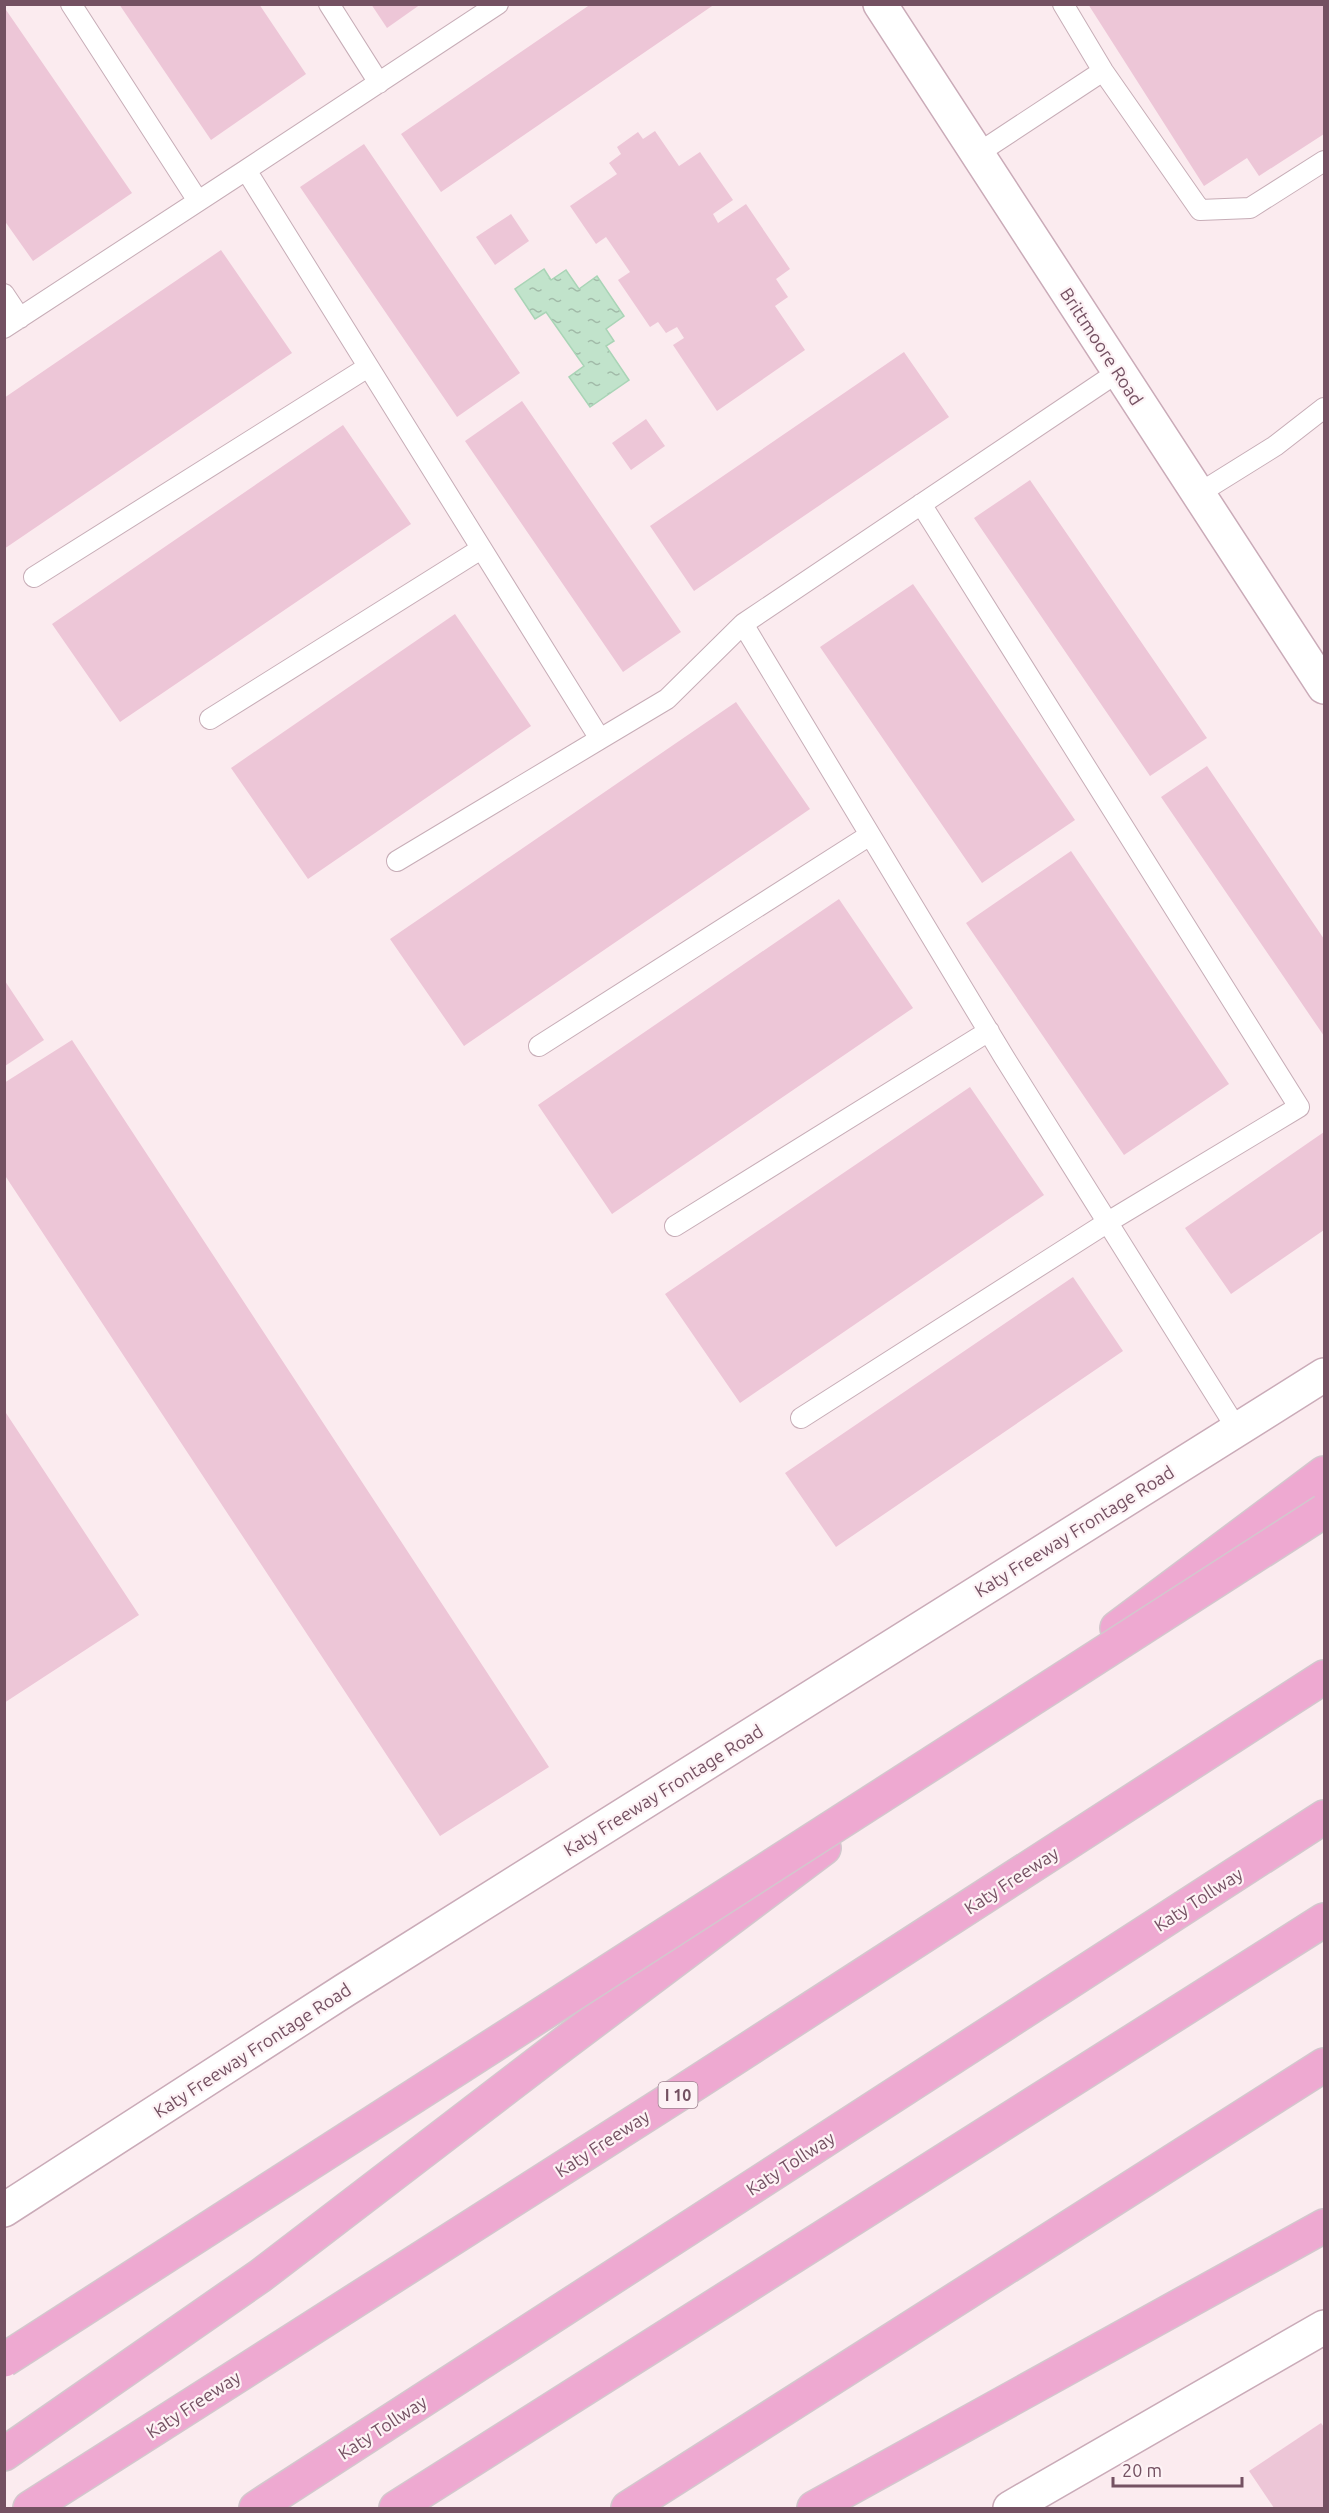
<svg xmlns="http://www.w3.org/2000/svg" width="1329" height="2513" viewBox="0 0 1329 2513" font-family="Ubuntu,sans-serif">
	<defs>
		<pattern id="water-ripples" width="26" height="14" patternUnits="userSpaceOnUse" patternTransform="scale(1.5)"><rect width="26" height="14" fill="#c1e3cb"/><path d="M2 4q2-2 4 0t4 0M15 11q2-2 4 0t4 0" fill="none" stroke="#a1baa8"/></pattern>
	</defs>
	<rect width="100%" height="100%" fill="#fbebef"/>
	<path fill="url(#water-ripples)" stroke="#a9d4b6" stroke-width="1.5" d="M544,269l7,11 15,-10 13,19 18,-13 27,40 -18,13 8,12 -8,5 23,34 -39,27 -21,-30 15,-11 -38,-54 -11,7 -20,-30z"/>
	<path fill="#edc6d7" d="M119,4h140l47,70 -95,66z
		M371,4h50l-34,24z
		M591,4h124l-274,188 -40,-58z
		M1088,4h236v130l-65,42 -12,-18 -43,28z
		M4,7l128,186 -99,68 -29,-41z
		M655,131l24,35 21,-14 33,48 -20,14 5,9 28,-19 44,65 -14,10 12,18 -13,9 30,44 -88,61 -44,-66 11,-7 -7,-11 -11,6 -8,-11 -8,5 -32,-47 12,-8 -24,-35 -10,7 -26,-38 47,-32 -8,-11 12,-9 -4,-7 21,-15 5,7z
		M364,144l156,229 -63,44 -157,-230z
		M511,214l18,27 -34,24 -19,-28z
		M221,250l71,103 -288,196v-151z
		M904,352l45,65 -255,174 -44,-65z
		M522,401l159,231 -58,40 -158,-231z
		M646,419l19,27 -34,24 -19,-27z
		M343,425l68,99 -291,198 -68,-98z
		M1030,480l177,258 -57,38 -176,-258z
		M913,584l162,236 -93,63 -162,-236z
		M455,614l76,112 -223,153 -77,-111z
		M736,702l74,107 -346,237 -74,-107z
		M1207,766l117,173v97l-163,-239z
		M1071,851l158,233 -105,71 -158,-232z
		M839,899l74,109 -301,206 -74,-109z
		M5,981l39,59 -39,26z
		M72,1040l477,727 -109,69 -436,-662v-91z
		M970,1087l74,108 -304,208 -75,-109z
		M1324,1132v98l-93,64 -46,-66z
		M1073,1277l50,74 -287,196 -51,-74z
		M4,1410l135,205 -135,88z
		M1321,2423l3,4v81h-50l-25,-37z"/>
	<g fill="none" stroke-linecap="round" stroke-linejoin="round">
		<g stroke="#c7adb7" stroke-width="22">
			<path id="service" d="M71,4l127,197
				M329,4l50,79
				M498,4l-252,166 354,569 67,-40 76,-75
				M1063,4l40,67 97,139 50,-2 74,-47
				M977,154l126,-83
				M4,294l16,24
				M4,328l242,-158
				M1118,372l-375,252 261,433 233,372
				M1198,494l77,-48 49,-38
				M34,577l334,-210
				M210,719l271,-170
				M397,861l203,-122
				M539,1046l331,-211
				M675,1226l314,-195
				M801,1418l307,-196 191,-115 -378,-603"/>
		</g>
		<g stroke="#caabb8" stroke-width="36">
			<path id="secondary" d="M880,4l444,683
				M4,2210l341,-220 979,-615
				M1010,2508l314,-181"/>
		</g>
		<g stroke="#d3c7cd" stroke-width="36">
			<path id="motorway" d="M1117,1628l207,-155
				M4,2454l256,-178 290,-222 274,-206
				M30,2508l652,-416 642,-415
				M256,2508l1068,-691
				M396,2508l928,-588
				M628,2508l696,-443
				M814,2508l510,-282"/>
		</g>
		<use href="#service" stroke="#fff" stroke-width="20"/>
		<use href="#secondary" stroke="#fff" stroke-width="33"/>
		<use href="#motorway" stroke="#eea9d1" stroke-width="33"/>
		<g stroke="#d3c7cd" stroke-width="36" stroke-linecap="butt">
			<path id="motorway-bridge" d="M4,2360l1320,-849"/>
		</g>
		<use href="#motorway-bridge" stroke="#eea9d1" stroke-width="33"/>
	</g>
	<g text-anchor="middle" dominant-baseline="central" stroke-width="4.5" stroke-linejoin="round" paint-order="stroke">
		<rect fill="#fdf2f5" stroke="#9d818e" stroke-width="1.5" x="658.5" y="2082" width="39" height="26" rx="4.5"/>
		<g font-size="16" font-weight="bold" fill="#745162">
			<text x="678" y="2095">I 10</text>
		</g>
		<g font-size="18" fill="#745162" stroke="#fdf2f5">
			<text transform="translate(1102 346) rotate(57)">Brittmoore Road</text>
			<text transform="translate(1074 1531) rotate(-32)">Katy Freeway Frontage Road</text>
			<text transform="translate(663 1790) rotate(-32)">Katy Freeway Frontage Road</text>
			<text transform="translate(1011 1880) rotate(-33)">Katy Freeway</text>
			<text transform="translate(1198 1899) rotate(-33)">Katy Tollway</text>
			<text transform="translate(252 2050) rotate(-33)">Katy Freeway Frontage Road</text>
			<text transform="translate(602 2143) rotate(-33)">Katy Freeway</text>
			<text transform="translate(790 2163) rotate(-33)">Katy Tollway</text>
			<text transform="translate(193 2404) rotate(-33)">Katy Freeway</text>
			<text transform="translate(382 2427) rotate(-33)">Katy Tollway</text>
		</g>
	</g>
	<rect width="1329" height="2513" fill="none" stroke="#745162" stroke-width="12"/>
	<path d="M1113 2477v9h129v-9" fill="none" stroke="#745162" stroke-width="3"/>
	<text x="1122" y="2477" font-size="18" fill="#745162" stroke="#fdf2f5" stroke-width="4.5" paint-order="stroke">20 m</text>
</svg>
